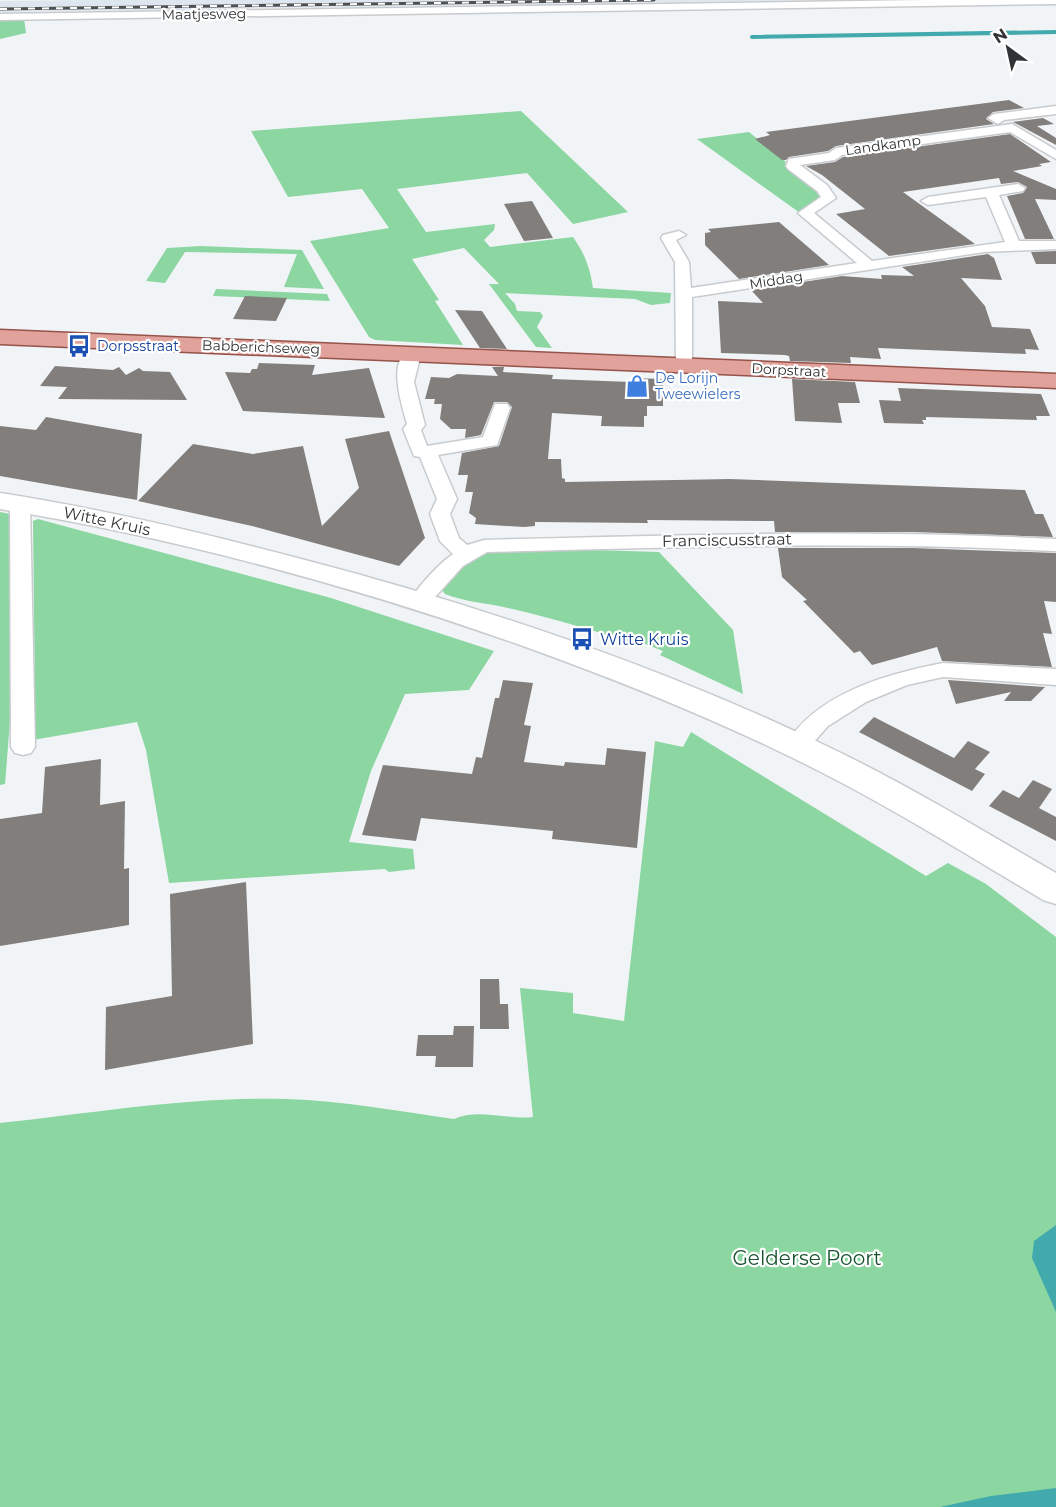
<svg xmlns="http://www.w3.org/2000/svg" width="1056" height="1507" viewBox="0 0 1056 1507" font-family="Montserrat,sans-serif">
	<rect width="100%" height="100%" fill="#f1f4f7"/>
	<path fill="#dee7ef" d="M87,0h736l-823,12v-11z"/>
	<path fill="#8bd6a1" d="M0,18h24l2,15 -26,6z
		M521,111l107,101 -55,12 -46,-51 -130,16 29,43 69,-8 -1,6 -10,10 6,7 83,-10c12,17 17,31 20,51l78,5 -1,10 -19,2 -16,-6 -130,-6 10,11 2,7 23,1 3,4 -6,11 15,21 -16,-1 -47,-63h10l-35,-36 -52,11 27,41 -4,1 28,44 -88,-5 -6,-3 -59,-96 79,-13 -27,-39 -74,8 -37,-66z
		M749,132l37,30 -1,1 2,4 29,20 4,11 -20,15 -103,-74z
		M201,246l101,4 22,39 -40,-2 13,-33 -112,-2 -20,31 -19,-2 21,-33z
		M216,289l111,5 3,7 -117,-5z
		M0,512l10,2 1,3v192l-6,75 -5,1z
		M38,519l293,79 163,53 -25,39 -64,4 -34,77 -22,71 64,7 2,20 -26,3 -4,-3 -216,14 -23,-133 -9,-28 -104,18 2,-36 -2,-183z
		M560,549l99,3 74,78 10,64 -83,-39 3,-4 -23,-9 -4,3c-42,-15 -84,-27 -128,-37 -21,-5 -43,-6 -63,-14l-3,-4c4,-6 8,-15 13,-20 27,-26 71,-20 105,-21z
		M691,732l235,144 22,-13 38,21 70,53v570h-1056v-384c94,-10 191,-27 286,-24 57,2 112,12 168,20 24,-11 53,1 79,-2l-13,-129 53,5v20l51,8 31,-280 28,6z"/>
	<path fill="#42a9ac" d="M1056,1225v87l-24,-54 2,-17z
		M1056,1488v19h-116l51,-11z"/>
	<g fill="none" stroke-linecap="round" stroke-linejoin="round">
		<path stroke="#42a9ac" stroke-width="4" d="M752,37l304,-5"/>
	</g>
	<path fill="#827e7c" d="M1009,100l15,8 -31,4 -7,7 8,5 -158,22 -8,5 -39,6 -3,3h-4l-27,-21 15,-4 -4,-3z
		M1043,118l11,6 -17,2 19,12v7l-43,-23 -9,1z
		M1010,134l41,28 -12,2 3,2 -29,5 43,18v11l-21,-1 19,40h-29l-18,-43 16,-3 4,-6 -9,-5 -17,2 -2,-6 -96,14 72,52 -86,12 -53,-42 29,-5 -43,-34 -16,-9 29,-4 8,-5z
		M532,201l21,37 -29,3 -20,-37z
		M779,222l50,43 -90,14 -34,-34v-12l6,-1 -3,-3z
		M1056,251v13h-20l-5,-12z
		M988,254l6,4 8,22 -41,-2 24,28 7,21 38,2 9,21 -14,-1 1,5 -148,-6 3,11 -31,-2 1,6 -61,-2 -1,-5 -4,-1 -64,-2 -3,-52 45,2 -12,-13 91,-14 40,3 -1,-4 33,1 -12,-9z
		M245,296l42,2 -11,23 -43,-2z
		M455,310l27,1 25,38 -27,-1z
		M259,363l56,2 -3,10 57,-7 16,50 -142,-7 -18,-39 25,1 2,-4h5z
		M55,366l58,4 6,-3 7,8 13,-7 4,3 27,1 17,28 -129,-1 9,-12 -27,-1z
		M492,367h12l-1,5 50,3 -1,4 79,3v-4l32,1v27h-16v10h-3v11l-43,-1 1,-10 -50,-3 -4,46h13l1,19 3,1v3l165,-3 295,11 10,24h8l10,23 -140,-5h-138l-1,-11 -127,-1 1,3 -113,-1v4l-11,1 -49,-3 1,-6 -7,-5 4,-21h-8l3,-17h-10l4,-22 37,-7 13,-39 -5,-5h-13l-13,33 -16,3 1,-9h-15l-11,-10 2,-15h-8l1,-5h-10l6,-22 18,1 8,-4 41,2z
		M792,379l63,3 5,21h-22l4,20 -47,-2z
		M898,388l143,6 9,22h-14l1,4 -111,-3v3h-4l2,4 -40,-1 -5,-23 22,1z
		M46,417l96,17 -5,66 -137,-24v-50l36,4z
		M389,431l36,107 -26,28 -147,-40 -114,-25 55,-57 60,10 50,-8 19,80 37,-38 -14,-49z
		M778,548h135l143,5v49l-12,-1 8,33 -9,-1 9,34 -110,-6 -5,-14 -65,18 -12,-14 -6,2 -51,-52 4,-1 -25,-23z
		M503,680l30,3 -9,42 7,1 -7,36 40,4 1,-4 40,3 2,-17 39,4 -9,96 -85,-9 1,-8 -132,-13 -5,23 -54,-6 21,-70 89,9 4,-17 6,1 13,-60h4z
		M948,680l97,7 -14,14h-27l7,-9 -55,12z
		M874,717l80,41 14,-17 22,11 -15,17 10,5 -13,17 -113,-59z
		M101,759l-1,46 25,-4 -1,68 5,-1v57l-129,21v-127l42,-6 3,-46z
		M1033,780l19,9 -13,19 17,9v24l-67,-35 14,-16 16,8z
		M246,882l7,162 -148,26 1,-63 66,-11 -2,-102z
		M480,979h19l1,25h8l1,25h-29z
		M454,1026h20l-1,41h-38l1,-11h-20l2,-21h35z"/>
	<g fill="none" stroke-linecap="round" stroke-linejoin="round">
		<g stroke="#c8cbce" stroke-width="3">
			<path id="minor" d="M924,0h132v4l-1056,16v-6z
				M1056,106v8l-52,6 -6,4 -10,-6 6,-4z
				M1012,124l44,26v9l-46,-27 -168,23 -7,5 -35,5 27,20 9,13 -22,15 58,48 133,-19 -19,-45 -58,8 -7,-4 7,-4 90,-13 7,4 -2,3 -24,4 20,46h37v8l-72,3 -292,45v68l-2,4h-12l-2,-4 -1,-103 -14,-24 2,-3 16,-4 7,4 -10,5 13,22 2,26 166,-25 -59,-50 23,-16 -4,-6 -29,-22 -2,-3 3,-7 40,-6 7,-5z
				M413,349l8,5 -7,28 11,43 -4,5 6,16 56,-9 12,-33h12l3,4 -13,37 -59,10 19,44 -7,15 9,24 8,7 17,-5c191,-5 381,-11 572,-1v12c-190,-10 -380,-4 -569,1l-24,14 -36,40 -7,2 -7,-2 -4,-5c12,-17 27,-35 44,-47l-13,-13 -10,-27 7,-15 -17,-42 -6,-1 -11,-27 4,-5c-5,-18 -22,-68 6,-75z
				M20,498l7,2 3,4 5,243 -4,6 -8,2 -8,-2 -4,-6 -1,-243 3,-4z
				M943,663l113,6v16l-113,-8 -36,8 -41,17 -38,24 -23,26 -8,2 -8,-2 -4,-6c31,-53 102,-72 158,-83z"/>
		</g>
		<g stroke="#c8cbce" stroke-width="3">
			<path id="secondary" d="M0,493c103,16 204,40 305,67 183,48 367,110 538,194 73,36 142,78 213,119v31l-13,-4c-74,-44 -147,-90 -224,-129 -96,-49 -196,-89 -296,-125 -170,-60 -345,-108 -523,-137z"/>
		</g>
		<g stroke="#95534b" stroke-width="3">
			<path id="primary" d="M0,330l1056,44v14l-1056,-44z"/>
		</g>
		<use href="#minor" fill="#fff" fill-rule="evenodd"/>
		<use href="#secondary" fill="#fff" fill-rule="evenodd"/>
		<use href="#primary" fill="#e0a29a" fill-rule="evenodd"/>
		<g stroke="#4e5052" stroke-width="3">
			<path id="rail" d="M0,9l654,-9"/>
		</g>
		<use href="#rail" stroke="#fff" stroke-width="2" stroke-dasharray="7" stroke-linecap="butt"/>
	</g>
	<defs>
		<g id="bus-bare" transform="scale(1.8)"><path d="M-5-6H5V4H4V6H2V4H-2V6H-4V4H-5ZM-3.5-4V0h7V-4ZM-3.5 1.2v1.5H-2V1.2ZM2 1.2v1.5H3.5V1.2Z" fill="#1a4fb4" stroke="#fff" stroke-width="2.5" paint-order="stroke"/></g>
		<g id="shop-bare" transform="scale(1.8)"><path d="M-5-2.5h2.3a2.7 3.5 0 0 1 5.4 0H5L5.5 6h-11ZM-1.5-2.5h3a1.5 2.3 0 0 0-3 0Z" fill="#3f7fe0" stroke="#fff" stroke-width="2.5" paint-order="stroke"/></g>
	</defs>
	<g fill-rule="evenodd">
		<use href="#bus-bare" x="79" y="346"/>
		<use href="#shop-bare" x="637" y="386"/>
		<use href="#bus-bare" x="582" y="639"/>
	</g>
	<g text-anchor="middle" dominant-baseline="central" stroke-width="4.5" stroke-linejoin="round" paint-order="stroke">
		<g font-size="14" fill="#313334" stroke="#fff">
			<text transform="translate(204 14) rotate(-1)">Maatjesweg</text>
			<text transform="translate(883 145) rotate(-8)">Landkamp</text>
			<text transform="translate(776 280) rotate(-9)">Middag</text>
			<text transform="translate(261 347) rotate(2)">Babberichseweg</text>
			<text transform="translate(789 370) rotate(3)">Dorpstraat</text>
		</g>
		<g font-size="14" fill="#164399" stroke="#fff" text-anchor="start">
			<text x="97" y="346">Dorpsstraat</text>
		</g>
		<g font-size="14" fill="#366cbe" stroke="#fff" text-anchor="start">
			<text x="655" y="378">De Lorijn<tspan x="655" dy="16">Tweewielers</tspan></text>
		</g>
		<g font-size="16" fill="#313334" stroke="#fff">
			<text transform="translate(107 521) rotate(12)">Witte Kruis</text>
			<text transform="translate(727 540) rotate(-1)">Franciscusstraat</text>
		</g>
		<g font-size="16" fill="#164399" stroke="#fff" text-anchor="start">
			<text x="600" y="639">Witte Kruis</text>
		</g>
		<g font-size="20" fill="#15522d" stroke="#fff">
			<text x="807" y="1258">Gelderse Poort</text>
		</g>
	</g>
	<g transform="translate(1008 48) rotate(327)" stroke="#ffffff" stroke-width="4.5" paint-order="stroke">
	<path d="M0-4.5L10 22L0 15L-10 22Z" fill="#313334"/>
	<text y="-9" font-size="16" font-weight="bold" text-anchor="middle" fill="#313334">N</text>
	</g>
</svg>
